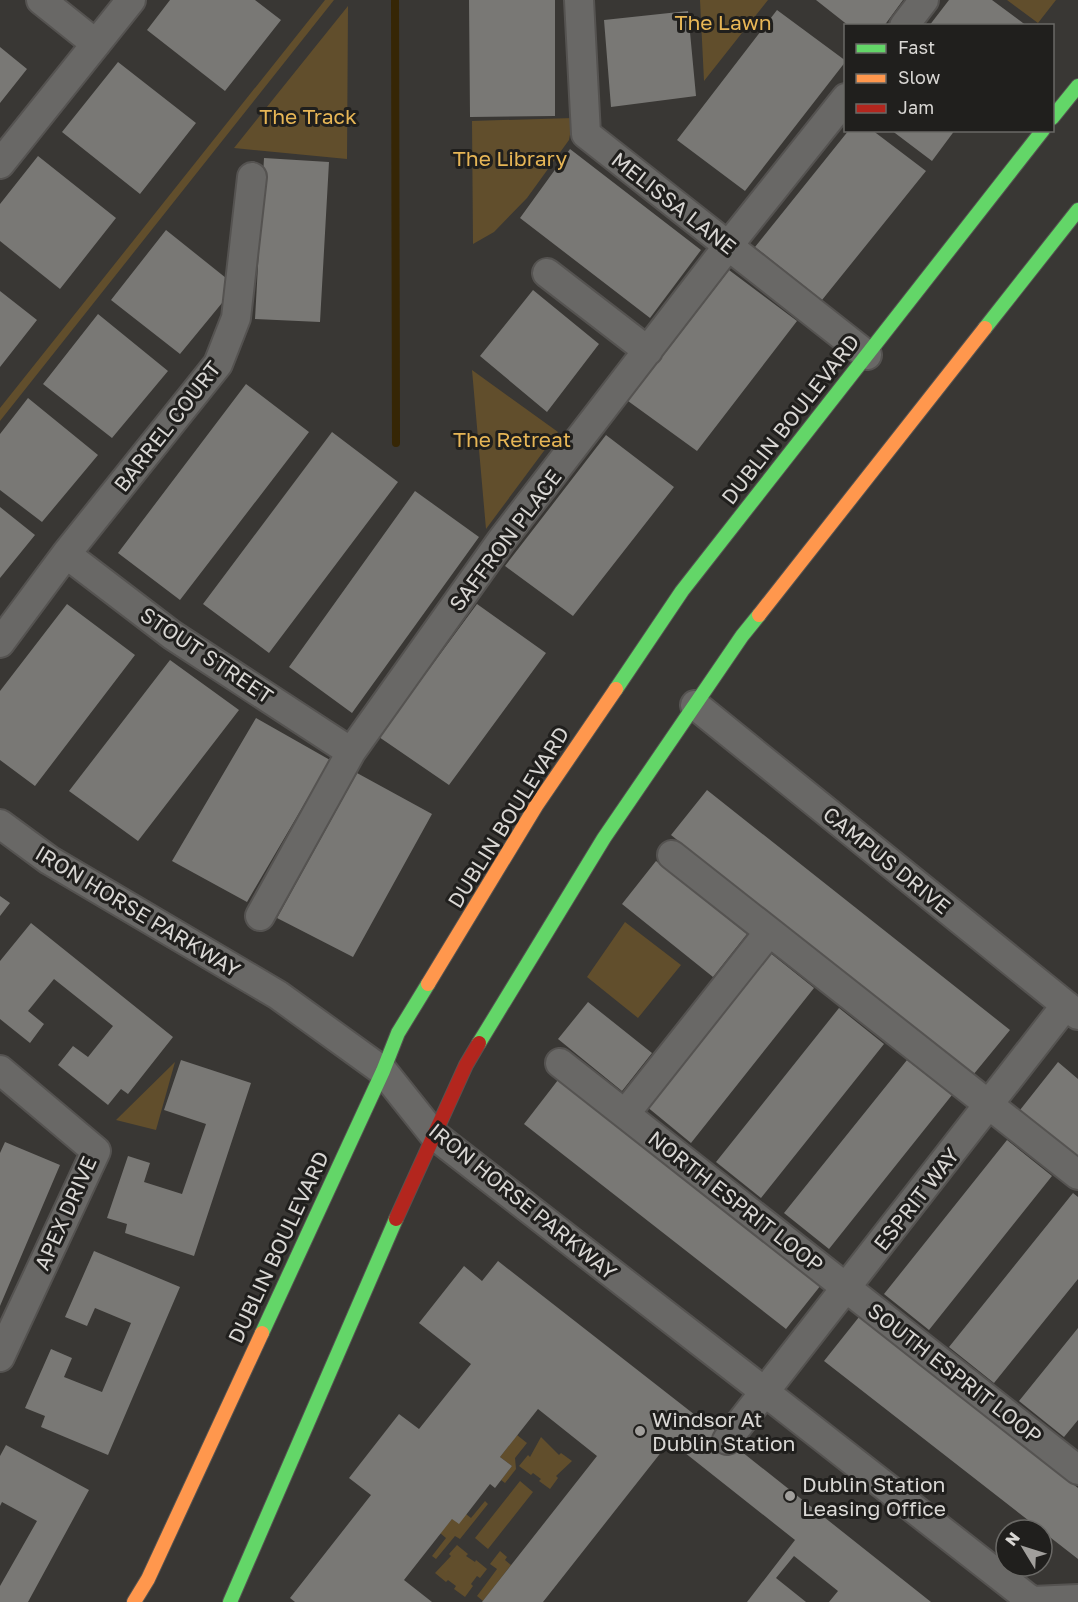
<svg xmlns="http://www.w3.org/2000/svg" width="1078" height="1602" viewBox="0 0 1078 1602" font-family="'Golos Text',sans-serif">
	<rect width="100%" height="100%" fill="#393734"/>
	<path fill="#614e2c" d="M325,0h9l-334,421v-13z
		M700,0h68l-64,81z
		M1007,0h49l-18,23z
		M348,6l-1,153 -113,-11z
		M573,118l-4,22 -42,58 -33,34 -21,12 -1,-123z
		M472,370l86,62 -72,97z
		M625,922l56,43 -43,53 -51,-41z
		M175,1062l-19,68 -40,-10z
		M517,1435l10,8 -12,15 1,11 -11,14 -4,-3 11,-14 -12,-9z
		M541,1437l18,18 2,-2 11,8 -16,15 2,2 -8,11 -11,-8 2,-2 -8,-6 -2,2 -12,-9 9,-11 2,2z
		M520,1481l13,11 -45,57 -13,-11z
		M485,1501l3,3 -28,35 -5,-3 -19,23 -4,-3 14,-18 -6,-5 12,-14 14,-5 5,4z
		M457,1545l11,9 -2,2 9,6 1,-2 11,9 -7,9 -3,-2 -6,8 2,2 -8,11 -11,-8 2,-3 -8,-6 -2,2 -11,-9 16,-17 -2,-2z
		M500,1551l7,6 -2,3 6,5 -28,36 -6,-5 20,-27 -7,-5z"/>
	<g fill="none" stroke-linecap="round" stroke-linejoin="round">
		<path stroke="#362605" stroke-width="8" d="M395,0l1,443"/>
	</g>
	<path fill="#797875" d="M170,0h85l26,20 -56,71 -78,-61z
		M469,0h86v116l-85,1z
		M816,0h87l-19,26h-35z
		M949,0h43l35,26h-98z
		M777,10l69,51 -101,130 -68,-51z
		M688,11l8,85 -85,11 -7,-87z
		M0,47l27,22 -27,34z
		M118,62l78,61 -56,71 -78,-62z
		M849,130h23l54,41 -104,129 -67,-53z
		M891,130h64l-23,31z
		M570,149l131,101 -51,68 -130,-100z
		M38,156l78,62 -56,71 -60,-48v-37z
		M264,158l65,4 -9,160 -65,-3z
		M166,230l70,56 -56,68 -69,-54z
		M729,270l68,51 -100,130 -69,-50z
		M533,290l66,54 -52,68 -67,-56z
		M0,291l37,29 -37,47z
		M98,314l70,57 -56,67 -69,-54z
		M246,384l63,48 -129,168 -62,-47z
		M28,398l70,57 -56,67 -42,-32v-56z
		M332,432l66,50 -129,171 -66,-49z
		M606,435l68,52 -101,129 -68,-50z
		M415,491l64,46 -127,176 -63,-46z
		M0,507l35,28 -35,43z
		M67,604l68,51 -100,131 -35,-26v-69z
		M477,604l69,49 -97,132 -70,-48z
		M170,660l69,50 -101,131 -69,-50z
		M256,718l74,42 -83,142 -75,-41z
		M357,773l75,41 -79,143 -76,-39z
		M707,790l303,240 -37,45 -302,-240z
		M656,861l91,73 -34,43 -91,-73z
		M0,896l10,7 -10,13z
		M31,923l142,114 -45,57 -7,-5 -13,16 -50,-40 15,-19 15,11 25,-31 -59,-47 -26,32 16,13 -14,19 -30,-24v-58z
		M769,952l45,36 -123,155 -45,-37z
		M588,1002l64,51 -30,38 -64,-52z
		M839,1008l45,36 -123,154 -45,-36z
		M181,1060l70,23 -57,173 -69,-23 2,-9 -20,-6 21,-62 22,7 -6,19 38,12 24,-70 -42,-14z
		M907,1060l45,35 -123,154 -45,-36z
		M1058,1062l20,17v78l-58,-47z
		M558,1080l263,205 -35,44 -262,-205z
		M1007,1140l45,36 -123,154 -45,-36z
		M5,1142l55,23 -60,141v-153z
		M1073,1193l5,4v82l-84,104 -45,-36z
		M94,1251l86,36 -72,168 -67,-28 4,-11 -20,-8 26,-59 21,9 -8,19 38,15 29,-69 -36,-15 -8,18 -22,-9z
		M498,1261l229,179 204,162h-102l9,-11 -44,-35 -18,22 30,24h-59l48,-62 -125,-99 -127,161h-61l115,-146 -59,-47 -38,48 12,9 -17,22 -5,-4 -31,40 -7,-5 -48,61 28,22h-137l-5,-4 81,-103 -22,-17 50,-64 20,15 52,-65 -52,-41 45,-57 18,15z
		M859,1317l219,171v71l-254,-198z
		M1078,1328v92l-14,17 -45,-36z
		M6,1445l83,45 -61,112h-28v-16l37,-65 -35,-19 -2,4v-50z"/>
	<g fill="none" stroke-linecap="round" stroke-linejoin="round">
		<g stroke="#555351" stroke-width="32">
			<path id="street" d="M41,0l55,44
				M579,0l7,134 281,221
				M904,26l20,-26
				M0,164l131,-164
				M547,273l101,78
				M66,554l106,81 179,117
				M0,643l66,-89 152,-190 18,-46 16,-141
				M695,705l383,310
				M0,824l49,36 229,135 105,76 51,64 313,243 286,224
				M672,855l406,320
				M260,916l91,-164 150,-211 227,-295 118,-148
				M560,1063l518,407
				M0,1070l96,81 -96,206
				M625,1114l144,-182
				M727,1440l339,-435
				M1032,1601l46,-2"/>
		</g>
		<g stroke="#555351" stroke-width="16">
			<path id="fast" d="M1052,118l26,-32
				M985,328l93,-118
				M616,689l66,-98 361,-461
				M479,1043l125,-205 138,-202 17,-21
				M262,1333l121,-262 15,-38 30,-49
				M230,1602l166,-383"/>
		</g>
		<g stroke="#555351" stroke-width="16">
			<path id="slow" d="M759,615l226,-287
				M428,984l108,-178 80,-117
				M134,1602l14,-23 114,-246"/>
		</g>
		<g stroke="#555351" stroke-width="16">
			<path id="jam" d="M396,1219l70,-154 13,-22"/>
		</g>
		<use href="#street" stroke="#696866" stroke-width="28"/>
		<use href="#fast" stroke="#63d668" stroke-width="14"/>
		<use href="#slow" stroke="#ff974d" stroke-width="14"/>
		<use href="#jam" stroke="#b3261e" stroke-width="14"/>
	</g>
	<g fill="#a19f9c" stroke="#201f1d" stroke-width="2">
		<circle cx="640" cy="1431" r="6"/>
		<circle cx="790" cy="1496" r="6"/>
	</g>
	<g text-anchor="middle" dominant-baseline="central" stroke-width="6" stroke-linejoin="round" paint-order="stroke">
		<g font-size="21" fill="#e7b656" stroke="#201f1d">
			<text x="723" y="22">The Lawn</text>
			<text x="308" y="116">The Track</text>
			<text x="510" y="158">The Library</text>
			<text x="512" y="439">The Retreat</text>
		</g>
		<g font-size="21" fill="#d9d7d4" stroke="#201f1d">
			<text transform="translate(674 203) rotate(38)">MELISSA LANE</text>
			<text transform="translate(790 419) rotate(-52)">DUBLIN BOULEVARD</text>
			<text transform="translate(167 426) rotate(-52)">BARREL COURT</text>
			<text transform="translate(505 540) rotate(-53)">SAFFRON PLACE</text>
			<text transform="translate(207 655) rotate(34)">STOUT STREET</text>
			<text transform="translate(508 817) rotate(-58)">DUBLIN BOULEVARD</text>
			<text transform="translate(887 860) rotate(39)">CAMPUS DRIVE</text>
			<text transform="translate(138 911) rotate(31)">IRON HORSE PARKWAY</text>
			<text transform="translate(916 1199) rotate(-52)">ESPRIT WAY</text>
			<text transform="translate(523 1201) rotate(39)">IRON HORSE PARKWAY</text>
			<text transform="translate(736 1201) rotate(38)">NORTH ESPRIT LOOP</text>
			<text transform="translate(65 1213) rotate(-66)">APEX DRIVE</text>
			<text transform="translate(278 1247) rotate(-65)">DUBLIN BOULEVARD</text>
			<text transform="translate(955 1373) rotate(38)">SOUTH ESPRIT LOOP</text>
		</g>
		<g font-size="21" fill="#d9d7d4" stroke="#201f1d" text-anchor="start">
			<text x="652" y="1419">Windsor At<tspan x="652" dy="24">Dublin Station</tspan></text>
			<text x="802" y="1484">Dublin Station<tspan x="802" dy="24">Leasing Office</tspan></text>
		</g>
	</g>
	<rect x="844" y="24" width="210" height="108" fill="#201f1d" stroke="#6a6966" stroke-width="1.5"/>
	<rect x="856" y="44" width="30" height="9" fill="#63d668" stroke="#6a6966" stroke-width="1.5"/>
	<text x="898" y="54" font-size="18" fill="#d9d7d4">Fast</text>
	<rect x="856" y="74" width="30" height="9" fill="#ff974d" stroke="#6a6966" stroke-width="1.5"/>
	<text x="898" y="84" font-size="18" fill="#d9d7d4">Slow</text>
	<rect x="856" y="104" width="30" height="9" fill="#b3261e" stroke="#6a6966" stroke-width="1.5"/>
	<text x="898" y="114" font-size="18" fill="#d9d7d4">Jam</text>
	<g transform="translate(1024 1548) rotate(308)"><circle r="28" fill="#201f1d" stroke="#6a6966" stroke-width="1.5"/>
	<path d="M0-4.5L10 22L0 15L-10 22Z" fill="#a19f9c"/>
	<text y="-9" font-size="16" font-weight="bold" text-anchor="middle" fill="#d9d7d4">N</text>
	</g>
</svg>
